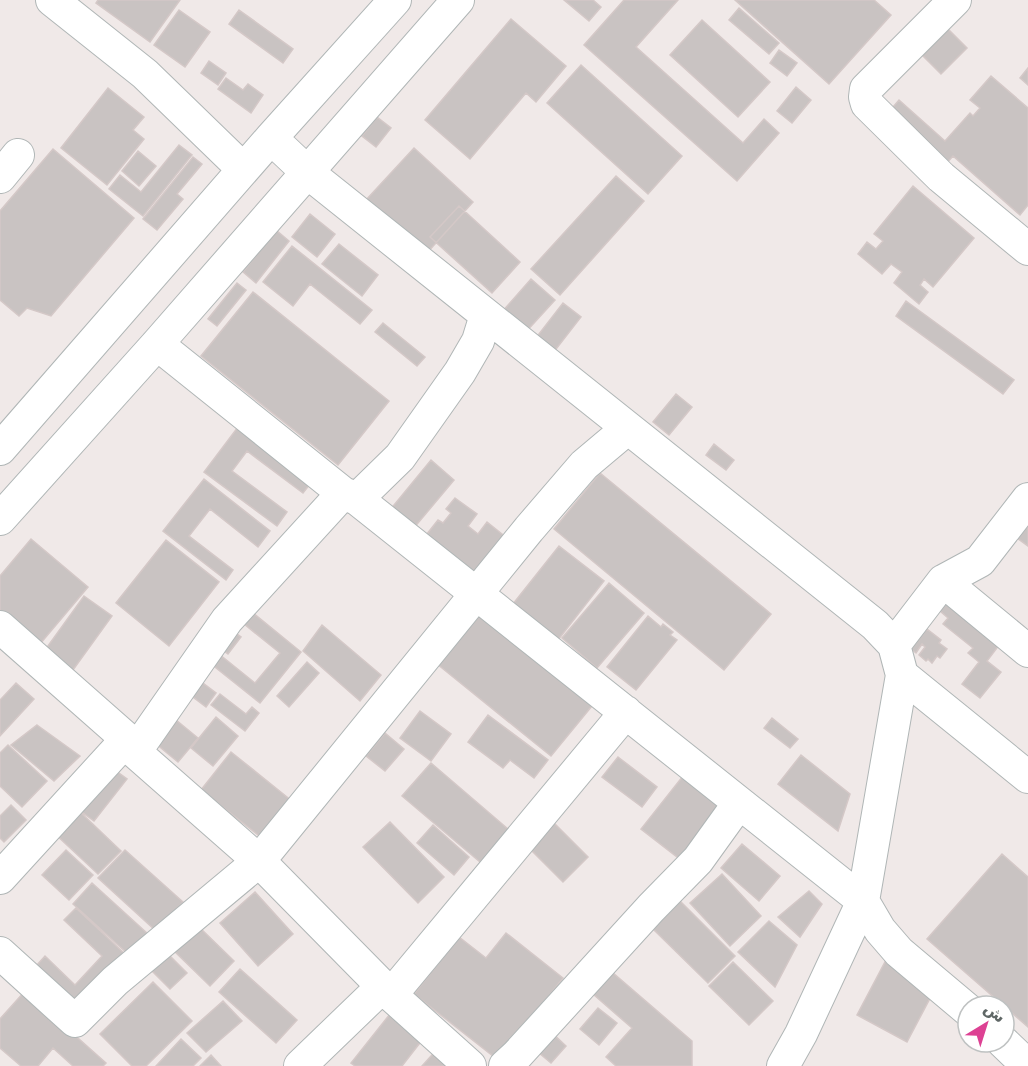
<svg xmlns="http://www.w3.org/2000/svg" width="1028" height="1066" viewBox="0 0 1028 1066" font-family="'DejaVu Sans',Vazirmatn,sans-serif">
	<rect width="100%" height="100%" fill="#f0e9e8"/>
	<path fill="#c9c3c2" stroke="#d4c8c7" stroke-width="1.5" d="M98,0h82l-30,42 -54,-39z
		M564,0h29l8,7 -12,14z
		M624,0h54l-42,47 107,96 21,-24 15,14 -42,48 -153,-136z
		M735,0h139l17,15 -62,69z
		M739,8l40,35 -10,11 -40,-34z
		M179,10l31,22 -25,35 -31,-22z
		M239,10l54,39 -10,14 -54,-39z
		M511,19l55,47 -30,36 -10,-9 -56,66 -45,-39z
		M702,20l68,62 -32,35 -68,-62z
		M942,23l25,25 -26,26 -25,-25z
		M779,50l18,13 -10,13 -17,-13z
		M209,61l17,12 -8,12 -17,-12z
		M581,65l101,91 -34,38 -101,-91z
		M1028,68v17l-8,-7z
		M991,76l37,32v97l-8,10 -67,-59 -8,9 -58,-51 12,-14 46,41 25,-28 3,3 7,-8 -10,-8z
		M226,78l17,12 5,-6 15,11 -12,18 -33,-24z
		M796,87l15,13 -19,23 -15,-12z
		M108,88l36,29 -11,13 11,9 -37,46 -46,-37z
		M377,117l14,11 -15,19 -14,-11z
		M179,145l13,10 -49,61 -34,-27 11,-14 21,17z
		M414,148l59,54 -47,52 -60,-54z
		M53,149l81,69 -83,98 -24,-8 -8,8 -19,-16v-89z
		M138,151l18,15 -17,20 -17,-15z
		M193,157l9,7 -25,30 6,5 -26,31 -14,-11z
		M616,176l28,25 -84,94 -29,-26z
		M913,186l61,52 -41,49 -9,-8 -4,6 8,7 -9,12 -25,-21 8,-11 -11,-8 -9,10 -24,-20 9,-12 9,7 7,-8 -9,-7z
		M459,206l61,56 -28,31 -62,-56z
		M310,214l25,20 -18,23 -25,-20z
		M276,230l13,11 -33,42 -13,-11z
		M339,244l39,31 -16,21 -40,-32z
		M292,246l80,64 -12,14 -50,-40 -17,22 -30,-24z
		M531,279l24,21 -31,34 -23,-21z
		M237,283l9,7 -29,36 -9,-7z
		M253,292l136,109 -51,64 -137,-109z
		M906,301l108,79 -11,14 -107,-78z
		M563,303l18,14 -28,36 -18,-14z
		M383,323l42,34 -8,9 -42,-34z
		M676,394l16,13 -23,28 -16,-13z
		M244,419l74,55 -15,19 -56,-42 -15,20 55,41 -10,14 -73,-54z
		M714,444l20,16 -8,10 -20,-15z
		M431,460l23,20 -46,55 -23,-19z
		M600,473l171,141 -47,56 -170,-141z
		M204,479l66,52 -12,16 -48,-38 -21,27 44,34 -7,10 -63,-49z
		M455,498l22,16 -9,12 10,8 9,-12 25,20 -36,47 -57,-45 19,-24 5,3 8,-10 -5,-4z
		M1028,525v21l-11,-8z
		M31,539l57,48 -48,57 -40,-34v-34z
		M166,540l53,42 -50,64 -53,-43z
		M559,546l45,35 -46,59 -45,-36z
		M609,583l35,30 -47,55 -35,-30z
		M943,592l60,48 -16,21 14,11 -21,26 -18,-14 17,-22 -11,-9 5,-5 -30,-24 5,-6 -15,-13z
		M84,596l28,20 -39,54 -28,-20z
		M482,608l114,93 -45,55 -114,-92z
		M253,613l48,39 -41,51 -54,-43 8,-10 41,33 25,-30 -36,-29z
		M648,616l13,11 2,-3 10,8 -3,3 7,5 -41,50 -29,-23z
		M322,625l59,50 -21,26 -57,-50z
		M229,628l12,9 -13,17 -12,-9z
		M927,629l14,11 -2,3 8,6 -7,9 -3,-2 -5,7 -4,-4 -2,2 -7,-6 6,-8 -3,-3 -6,9 -5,-4z
		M307,662l12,11 -30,34 -12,-11z
		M199,680l17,13 -10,14 -17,-13z
		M16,683l18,16 -34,37v-36z
		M220,694l26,20 6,-7 7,6 -14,18 -34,-26z
		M420,711l31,23 -20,27 -31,-23z
		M170,715l28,23 -20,24 -28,-23z
		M488,715l60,45 -14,18 -24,-18 -7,8 -35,-26z
		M216,717l22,19 -25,30 -22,-18z
		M772,718l26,21 -8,9 -26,-20z
		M37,725l43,31 -26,25 -43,-36z
		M385,733l19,16 -19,22 -19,-15z
		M8,745l39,36 -25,26 -22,-21v-33z
		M231,752l61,49 -30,37 -61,-48z
		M801,755l49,39 -12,37 -60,-47z
		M618,757l39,30 -15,20 -40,-30z
		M431,763l77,66 -28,33 -78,-66z
		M108,765l19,14 -33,42 -19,-14z
		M683,776l45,36 -42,52 -45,-35z
		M11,805l15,15 -22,22 -4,-4v-22z
		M76,808l45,43 -23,23 -45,-42z
		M549,818l39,39 -25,25 -39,-39z
		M390,822l54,55 -26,26 -55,-56z
		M433,825l36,32 -15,18 -37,-32z
		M742,844l38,32 -21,25 -38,-33z
		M66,850l27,25 -24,25 -27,-25z
		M125,850l58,52 -27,29 -58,-53z
		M1002,854l26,23v150l-101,-88z
		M722,874l39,42 -31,30 -40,-43z
		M92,883l56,51 -19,21 -56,-51z
		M809,891l13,13 -22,33 -22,-20z
		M255,892l38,42 -35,32 -38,-43z
		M680,901l55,55 -27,27 -55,-54z
		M76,908l50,47 -49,51 -41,-40 9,-10 30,29 27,-29 -38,-36z
		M769,921l28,24 -22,42 -37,-35z
		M195,923l39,38 -24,25 -39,-38z
		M506,933l57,45 -65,82 -84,-66 45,-57 27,21z
		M167,953l20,20 -17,16 -20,-20z
		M886,960l50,27 -29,55 -50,-27z
		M733,962l40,39 -24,24 -40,-39z
		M605,966l87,75v25h-76l-10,-9 26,-29 -46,-40z
		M240,969l57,51 -21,23 -57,-51z
		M153,982l39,39 -46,45h-14l-32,-32z
		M25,991l81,72 -3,3h-30l-20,-18 -15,18h-17l-21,-18v-29z
		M223,1001l19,20 -36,31 -19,-19z
		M598,1008l19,15 -18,22 -19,-16z
		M394,1009l32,26 -24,31h-47l-4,-3z
		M549,1030l17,16 -15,17 -18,-15z
		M181,1039l20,19 -8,8h-37z
		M440,1046l21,20h-39z
		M211,1055l10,11h-21z"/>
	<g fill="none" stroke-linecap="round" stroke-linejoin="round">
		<g stroke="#b0b6b6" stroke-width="34">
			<path id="minor" d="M52,0l93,74 98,95
				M955,0l-89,89 -1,8 2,7 74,73 87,72
				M271,138l36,34 568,453 19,20 8,30 126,102
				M0,177l18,-22
				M157,344l186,149 14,6 506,402 17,29 19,22 69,58
				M0,449l271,-311 124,-138
				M357,499l43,-42 60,-85 18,-31 8,-26
				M0,519l157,-175 301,-344
				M943,581l85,70
				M0,627l127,112 8,13 124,109 132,134 79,71
				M894,645l49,-64 37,-20 48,-62
				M135,752l92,-132 116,-127
				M0,878l127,-139
				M0,953l75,68 40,-40 144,-120 270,-332 55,-64 44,-37
				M391,995l235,-283
				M1003,1042l25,24
				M300,1066l83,-80
				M505,1066l12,-11 134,-147 47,-48 41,-57
				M783,1066l18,-32 62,-133 39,-226"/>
		</g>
		<use href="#minor" stroke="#fff" stroke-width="32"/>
	</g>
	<g transform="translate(986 1024) rotate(38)"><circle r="28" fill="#ffffff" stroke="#bfc2c2" stroke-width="1.5"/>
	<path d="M0-4.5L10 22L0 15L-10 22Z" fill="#dd4193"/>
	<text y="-9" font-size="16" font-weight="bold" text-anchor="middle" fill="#5f6766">ش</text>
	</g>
</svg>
